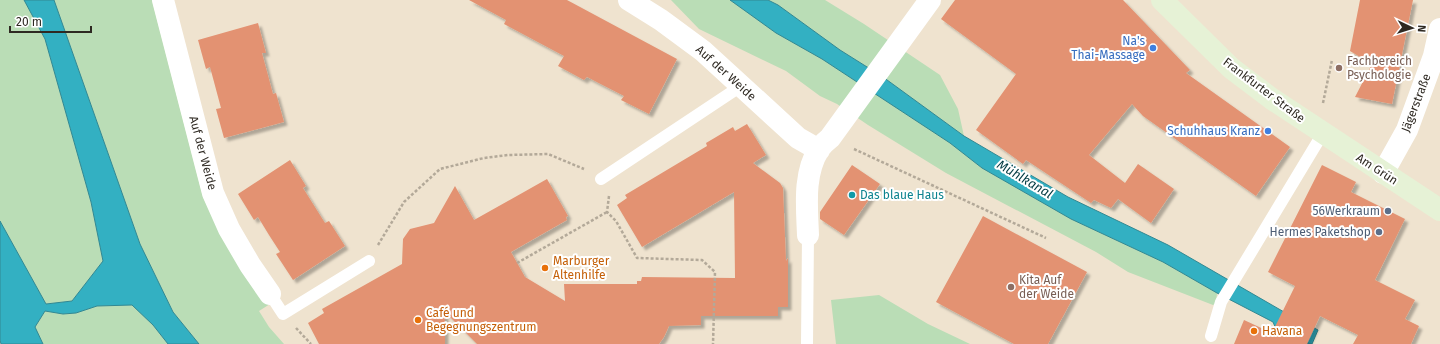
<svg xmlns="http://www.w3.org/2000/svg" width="1440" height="344" viewBox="0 0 1440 344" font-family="'Fira Sans',sans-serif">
	<defs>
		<filter id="shadow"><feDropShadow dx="3.5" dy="3.5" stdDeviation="1" flood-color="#0004"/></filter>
	</defs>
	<rect width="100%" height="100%" fill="#efe3cf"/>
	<path fill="#baddb6" d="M0,0h24l21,39 46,163 12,59 -31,40 -26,3 -46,-83z
		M54,0h98l51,197 19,40 48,67 -11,7 10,16 15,17h-85l-26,-32 -33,-68z
		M671,0h59l46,33 46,26 128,84 32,25 89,51 92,43 54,31 -1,10 -3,2 -85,-33 -32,-20 -150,-79 -78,-48 -31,-21 -17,-8 -34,-25 -87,-42z
		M768,0h57l39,24 76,51 18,34 6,27 -81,-59 -43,-27 -62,-45z
		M879,295l49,29 42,20h-134l-5,-44z
		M133,305l20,20 15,19h-125l-8,-17 10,-16 18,3 13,-1 21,-7z"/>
	<path fill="#33b0c2" stroke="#328892" d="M24,0h30l86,244 33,68 26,32h-31l-15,-19 -21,-20 -35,1 -21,7 -13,1 -18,-3 -10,16 8,17h-42l-1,-4v-119l46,83 26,-3 31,-40 -12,-59 -46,-163z
		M730,0h38l10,5 62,45 43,27 81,59 104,61 100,48 123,71 27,14 -6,14h-5l1,-2 -32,-13 -3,-7 -56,-29 -54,-31 -92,-43 -89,-51 -32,-25 -128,-84 -46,-26z"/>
	<path fill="#e39272" filter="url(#shadow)" d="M469,0h98l110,59 -28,55 -28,-14 3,-4 -37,-19 -3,3 -26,-14 6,-10 -60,-32 2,-4z
		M955,0h168l67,70 -4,3 104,74 -34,49 -113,-80 -11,-12 -43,51 36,28 13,-19 36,25 -23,34 -33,-24 -7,9 -17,-8 -3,3 -65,-43 -3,4 -47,-34 40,-56 -75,-55z
		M1360,0h53l-21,104 -37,-7 17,-33 -22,-13z
		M258,23l8,30h-4l11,41 3,-1 8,29 -60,16 -8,-29 5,-1 -11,-41 -4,2 -8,-29z
		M747,124l19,31 -13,8 27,20 3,5 3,73 2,-3v49h-10v9h-77v9l-32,1 -5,11 -5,7h-182l-32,-32v32h-126l-11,-21 16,-10 -2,-4 80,-45 1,-25 7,-10 24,-6 21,-37 19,34 73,-41 21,37 -2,1 1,3 -56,32 14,25 40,24 -1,-17h73v-3h4l1,-4 93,1 -1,-86 -92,55 -25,-42 10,-7 -2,-3 82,-49 -1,-3 27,-16 2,4z
		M290,160l16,26 -3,2 22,35 4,-2 16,25 -52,34 -17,-26 4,-2 -11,-17 -11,-18 -4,3 -16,-26z
		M852,165l28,19 -36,51 -24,-16v-7z
		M1322,165l34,17 -5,10 54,27 -30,61 40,20 -10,19 14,7 -8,18h-58l5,-9 -38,-19 -13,28h-73l10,-24 28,13 23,-47 -27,-14z
		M983,216l104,56 -39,72h-34l-78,-42z"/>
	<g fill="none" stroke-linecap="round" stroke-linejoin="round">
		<path stroke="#b3a999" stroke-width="2.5" stroke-dasharray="3 2" stroke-linecap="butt" d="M1323,103l9,-43
			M854,149l192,89
			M609,196l-2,16 9,9 21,37 65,2 13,12 -2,72
			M378,245l26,-43 36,-33 44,-11 24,-3 40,-1 36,15
			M517,263l90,-51
			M296,328l15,16"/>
		<path stroke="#fff" stroke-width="12" d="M601,179l140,-93
			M270,294l13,20 86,-53
			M1211,336l10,-34 102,-169
			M807,344l1,-109"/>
		<path stroke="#fff" stroke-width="22" d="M163,0l50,193 16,36 21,36 20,29
			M629,0l32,20 42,31 95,87 21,12
			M1383,173l24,-43 27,-74 6,-27
			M808,235c-1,-28 -5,-61 11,-86 3,-4 7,-8 11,-11l100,-138"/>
		<path stroke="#e6f2d6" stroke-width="22" d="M1162,0l69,68 41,31 168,111"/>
	</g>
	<g fill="#3f7fe0" stroke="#fff" stroke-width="1.5">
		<circle cx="1153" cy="48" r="4"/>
		<circle cx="1268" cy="131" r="4"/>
	</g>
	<g fill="#8d6e63" stroke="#fff" stroke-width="1.5">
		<circle cx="1339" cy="68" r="4"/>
		<circle cx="1011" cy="287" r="4"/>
	</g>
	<circle fill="#0f9aa8" stroke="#fff" stroke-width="1.5" cx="852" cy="195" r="4"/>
	<g fill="#5c6f8a" stroke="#fff" stroke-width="1.5">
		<circle cx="1388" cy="211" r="4"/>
		<circle cx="1379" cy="232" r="4"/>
	</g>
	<g fill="#e8710a" stroke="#fff" stroke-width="1.5">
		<circle cx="545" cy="268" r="4"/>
		<circle cx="418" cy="320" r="4"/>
		<circle cx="1254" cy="331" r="4"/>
	</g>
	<g text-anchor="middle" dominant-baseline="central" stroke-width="4" stroke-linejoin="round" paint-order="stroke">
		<g font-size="12" fill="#366cbe" stroke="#fff" text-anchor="end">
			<text x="1145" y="41">Na's<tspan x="1145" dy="14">Thai-Massage</tspan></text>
			<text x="1260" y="131">Schuhhaus Kranz</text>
		</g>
		<g font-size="12" fill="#785e54" stroke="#fff" text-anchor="start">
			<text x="1347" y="61">Fachbereich<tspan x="1347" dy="14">Psychologie</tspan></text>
			<text x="1019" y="280">Kita Auf<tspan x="1019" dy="14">der Weide</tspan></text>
		</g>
		<g font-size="12" fill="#2e2922" stroke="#fff">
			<text transform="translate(726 73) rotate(42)">Auf der Weide</text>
			<text transform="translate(1264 90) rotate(37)">Frankfurter Straße</text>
			<text transform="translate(1416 103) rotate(-69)">Jägerstraße</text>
			<text transform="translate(203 153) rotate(75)">Auf der Weide</text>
			<text transform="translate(1377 169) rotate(33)">Am Grün</text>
		</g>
		<g font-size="12" fill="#0d838f" stroke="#fff" text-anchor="start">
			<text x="860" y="195">Das blaue Haus</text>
		</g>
		<g font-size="12" fill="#4e5e75" stroke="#fff" text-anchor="end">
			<text x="1380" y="211">56Werkraum</text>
			<text x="1371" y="232">Hermes Paketshop</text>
		</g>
		<g font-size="12" fill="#c56008" stroke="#fff" text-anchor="start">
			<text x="553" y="261">Marburger<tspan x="553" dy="14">Altenhilfe</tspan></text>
			<text x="426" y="313">Café und<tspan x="426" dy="14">Begegnungszentrum</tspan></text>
			<text x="1262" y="331">Havana</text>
		</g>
		<g font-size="13" font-style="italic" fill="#003941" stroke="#fff">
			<text transform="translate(1025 179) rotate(31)">Mühlkanal</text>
		</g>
	</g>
	<g transform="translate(1412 28) rotate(94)" stroke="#ffffff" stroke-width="3" paint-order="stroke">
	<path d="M0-3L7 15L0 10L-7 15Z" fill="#2e2922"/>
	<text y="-6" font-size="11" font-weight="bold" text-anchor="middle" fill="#2e2922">N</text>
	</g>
	<path d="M10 26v6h81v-6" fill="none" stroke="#2e2922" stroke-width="2"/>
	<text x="16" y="26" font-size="12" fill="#2e2922" stroke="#ffffff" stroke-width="3" paint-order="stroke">20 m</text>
</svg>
